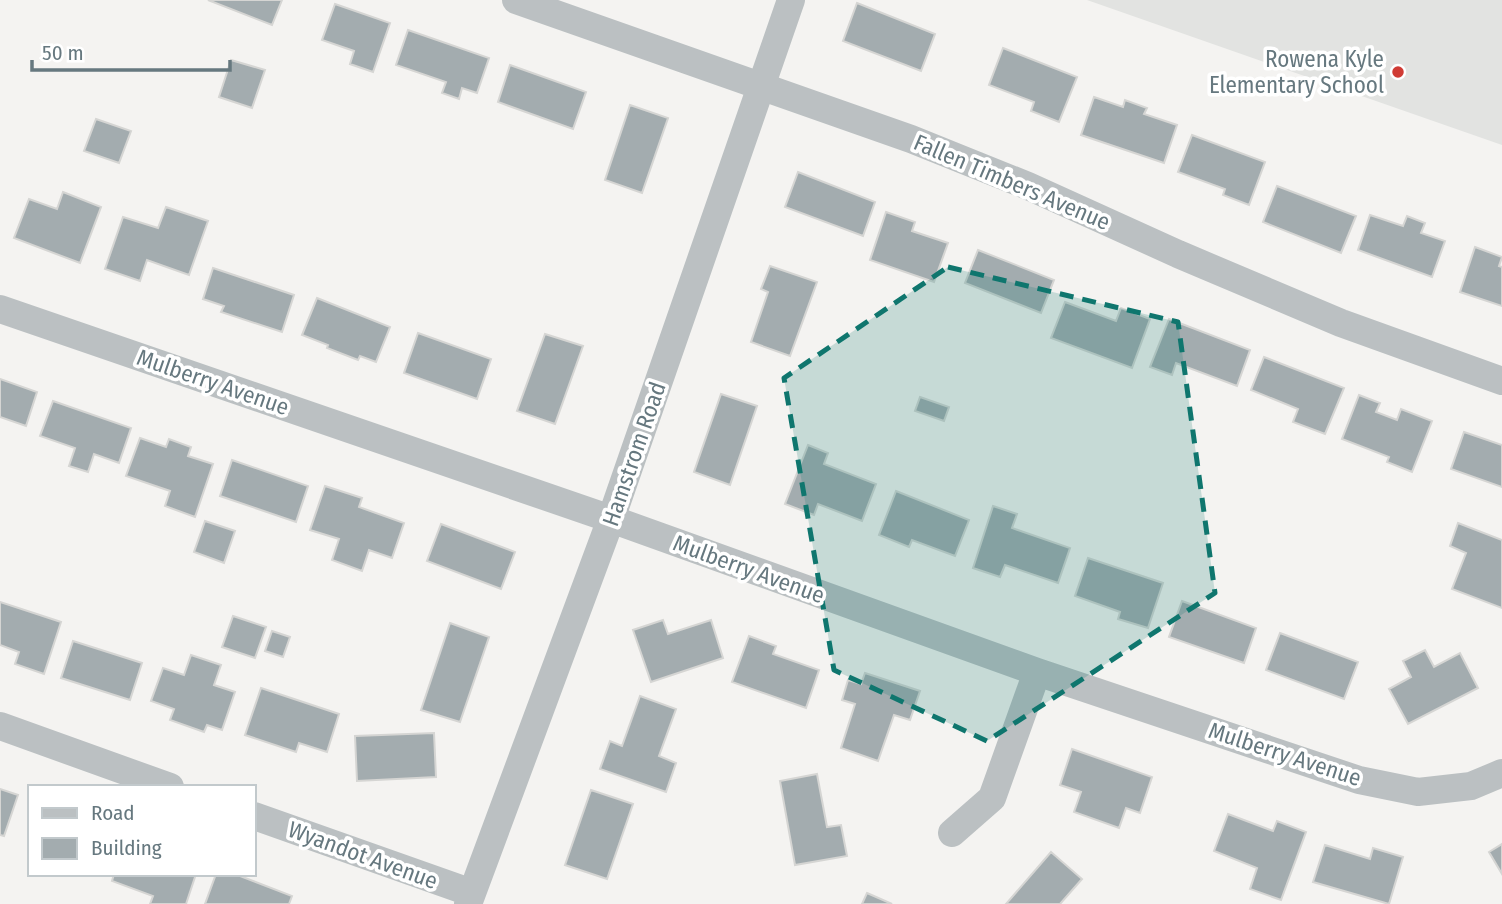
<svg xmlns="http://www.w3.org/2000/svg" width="1502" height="904" viewBox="0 0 1502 904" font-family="'Fira Sans Condensed',sans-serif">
	<rect width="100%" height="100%" fill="#f4f3f1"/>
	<path fill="#e2e3e1" d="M1087,0h415v145z"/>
	<path fill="#a3acaf" stroke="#d5d5d3" stroke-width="2" d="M208,0h74l-10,25z
		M857,3l78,31 -14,37 -78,-30z
		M335,4l55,19 -17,49 -23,-8 4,-13 -32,-11z
		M408,30l81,28 -12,35 -15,-5 -3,11 -17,-6 4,-11 -50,-17z
		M1003,48l74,29 -18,45 -28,-11 3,-9 -45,-17z
		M231,60l34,10 -13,38 -33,-11z
		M510,65l76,27 -13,37 -75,-27z
		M1094,97l29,10 2,-7 22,8 -3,6 33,11 -13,38 -83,-28z
		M630,105l38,13 -26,75 -37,-13z
		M96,119l35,12 -12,32 -35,-12z
		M1192,135l73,27 -16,43 -26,-10 2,-6 -47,-17z
		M798,172l77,30 -12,34 -78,-29z
		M1277,186l79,30 -15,37 -78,-31z
		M63,192l38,15 -21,56 -66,-25 15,-39 28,10z
		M166,207l42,14 -19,54 -42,-15 -7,21 -35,-12 18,-52 35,11z
		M886,212l29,10 -3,9 36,12 -14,39 -64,-22z
		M1370,215l33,11 4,-10 18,7 -4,10 24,8 -13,36 -74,-27z
		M1475,247l27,10 -3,9 3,1v39l-42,-14z
		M978,250l76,30 -13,33 -76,-30z
		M770,266l47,16 -27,74 -39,-14 17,-50 -7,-3z
		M213,268l81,27 -12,37 -61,-20 3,-6 -21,-7z
		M317,298l73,29 -14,35 -16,-6 -2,4 -31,-12 1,-3 -26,-10z
		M1065,302l51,19 5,-13 29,11 -18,49 -81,-30z
		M1169,319l81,31 -13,36 -61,-23 -4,12 -22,-8z
		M418,333l73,26 -14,40 -73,-26z
		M545,334l38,12 -28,78 -38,-13z
		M1264,357l80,31 -19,46 -32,-12 5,-13 -47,-19z
		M0,379l37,13 -11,34 -26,-9z
		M721,394l36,12 -27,79 -36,-13z
		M1359,395l21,8 -4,9 21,8 4,-11 31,12 -20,51 -25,-10 2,-5 -47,-18z
		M920,397l29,10 -5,14 -29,-10z
		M53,401l78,27 -12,35 -25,-9 -6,18 -19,-6 6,-18 -35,-12z
		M1464,432l38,13v42l-51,-18z
		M140,438l26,9 3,-8 22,8 -3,9 25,8 -18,53 -30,-11 5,-15 -44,-15z
		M808,445l20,8 -4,11 52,20 -14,37 -44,-17 -4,11 -29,-11z
		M232,460l76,26 -12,36 -76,-26z
		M325,486l37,12 -3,9 45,16 -12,35 -23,-8 -7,21 -30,-11 7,-21 -29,-9z
		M896,491l73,29 -14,36 -43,-16 -3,7 -30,-12z
		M993,506l24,8 -5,14 58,20 -12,35 -53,-18 -5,12 -27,-9z
		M205,521l30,10 -11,32 -30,-11z
		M1458,523l44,17v68l-50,-19 14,-36 -16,-7z
		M441,524l74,28 -14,37 -74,-28z
		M1088,558l75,25 -15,45 -30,-9 2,-7 -45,-16z
		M1182,601l74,27 -12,35 -75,-26z
		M0,602l61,20 -17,52 -29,-10 4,-12 -19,-7z
		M233,616l33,11 -11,31 -33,-11z
		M663,620l5,14 43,-14 12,38 -72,24 -18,-52z
		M450,623l39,14 -29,85 -39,-12z
		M272,631l18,6 -7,20 -18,-6z
		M1280,633l78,29 -14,37 -78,-29z
		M749,636l27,10 -3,8 46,16 -13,38 -74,-26z
		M73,641l69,22 -12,37 -69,-22z
		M1425,650l9,17 26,-14 18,35 -70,36 -19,-35 22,-12 -8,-16z
		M191,655l30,10 -7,20 21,7 -13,38 -15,-5 -3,7 -34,-12 4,-11 -23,-8 12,-33 21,7z
		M865,673l55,18 -10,29 -16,-5 -16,46 -37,-13 14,-44 -13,-4 6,-20 13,4z
		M261,688l78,26 -12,38 -28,-9 -3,9 -51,-17z
		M640,696l36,13 -17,47 17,7 -10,29 -66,-23 10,-28 12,5z
		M434,733l2,44 -79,4 -2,-45z
		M1072,749l80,28 -12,36 -14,-5 -7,20 -45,-16 7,-20 -21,-7z
		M817,774l10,53 14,-2 6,31 -52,9 -15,-84z
		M0,789l18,6 -14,41 -4,-1z
		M591,790l42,14 -26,75 -42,-14z
		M1228,814l45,17 4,-10 29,11 -25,68 -31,-11 7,-21 -43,-17z
		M1502,844v30l-13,-22z
		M1325,845l45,14 3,-11 30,9 -14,47 -76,-22z
		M1051,852l31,27 -22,25h-54z
		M114,874h82l-10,30h-36l3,-8 -41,-15z
		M216,874h19l57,22 -3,8h-84z
		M867,893l25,11h-30z"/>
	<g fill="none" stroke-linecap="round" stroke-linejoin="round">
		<path stroke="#bbc0c2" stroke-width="28" d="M516,0l395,139 117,47 150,68 163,69 161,58
			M0,309l611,210 426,153 322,108 59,12 53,-6 31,-13
			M0,726l170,61
			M254,816l218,77
			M952,833l40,-35 45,-126
			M468,904l143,-385 180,-519"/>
	</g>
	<path fill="#0f766e" fill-opacity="0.2" stroke="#0f766e" stroke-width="5" stroke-dasharray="14 9" stroke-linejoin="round" d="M948,267l230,55 37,271 -228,148 -153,-71 -50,-292z"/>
	<circle fill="#d03b34" stroke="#fff" stroke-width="2.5" cx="1398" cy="72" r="7"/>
	<g text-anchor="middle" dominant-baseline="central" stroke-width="7" stroke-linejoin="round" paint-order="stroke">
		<g font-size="23" fill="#66787f" stroke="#fff" text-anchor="end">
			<text x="1384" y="59">Rowena Kyle<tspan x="1384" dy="26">Elementary School</tspan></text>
		</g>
		<g font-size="23" fill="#66787f" stroke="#fff">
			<text transform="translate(1012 182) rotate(23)">Fallen Timbers Avenue</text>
			<text transform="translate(213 382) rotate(19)">Mulberry Avenue</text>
			<text transform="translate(634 454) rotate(-71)">Hamstrom Road</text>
			<text transform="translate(749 569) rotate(20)">Mulberry Avenue</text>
			<text transform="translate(1285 754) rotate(18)">Mulberry Avenue</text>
			<text transform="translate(363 855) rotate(20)">Wyandot Avenue</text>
		</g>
	</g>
	<rect x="28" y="785" width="228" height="91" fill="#ffffff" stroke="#c2c9cc" stroke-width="2"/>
	<rect x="42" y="808" width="35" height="10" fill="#bbc0c2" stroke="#c2c9cc" stroke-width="2"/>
	<text x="91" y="820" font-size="21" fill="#66787f">Road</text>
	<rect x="42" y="838" width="35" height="21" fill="#a3acaf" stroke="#c2c9cc" stroke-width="2"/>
	<text x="91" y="855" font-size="21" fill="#66787f">Building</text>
	<path d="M32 60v10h198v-10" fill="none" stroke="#66787f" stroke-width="3.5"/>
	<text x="42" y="60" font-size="21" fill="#66787f" stroke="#ffffff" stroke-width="5" paint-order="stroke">50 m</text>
</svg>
